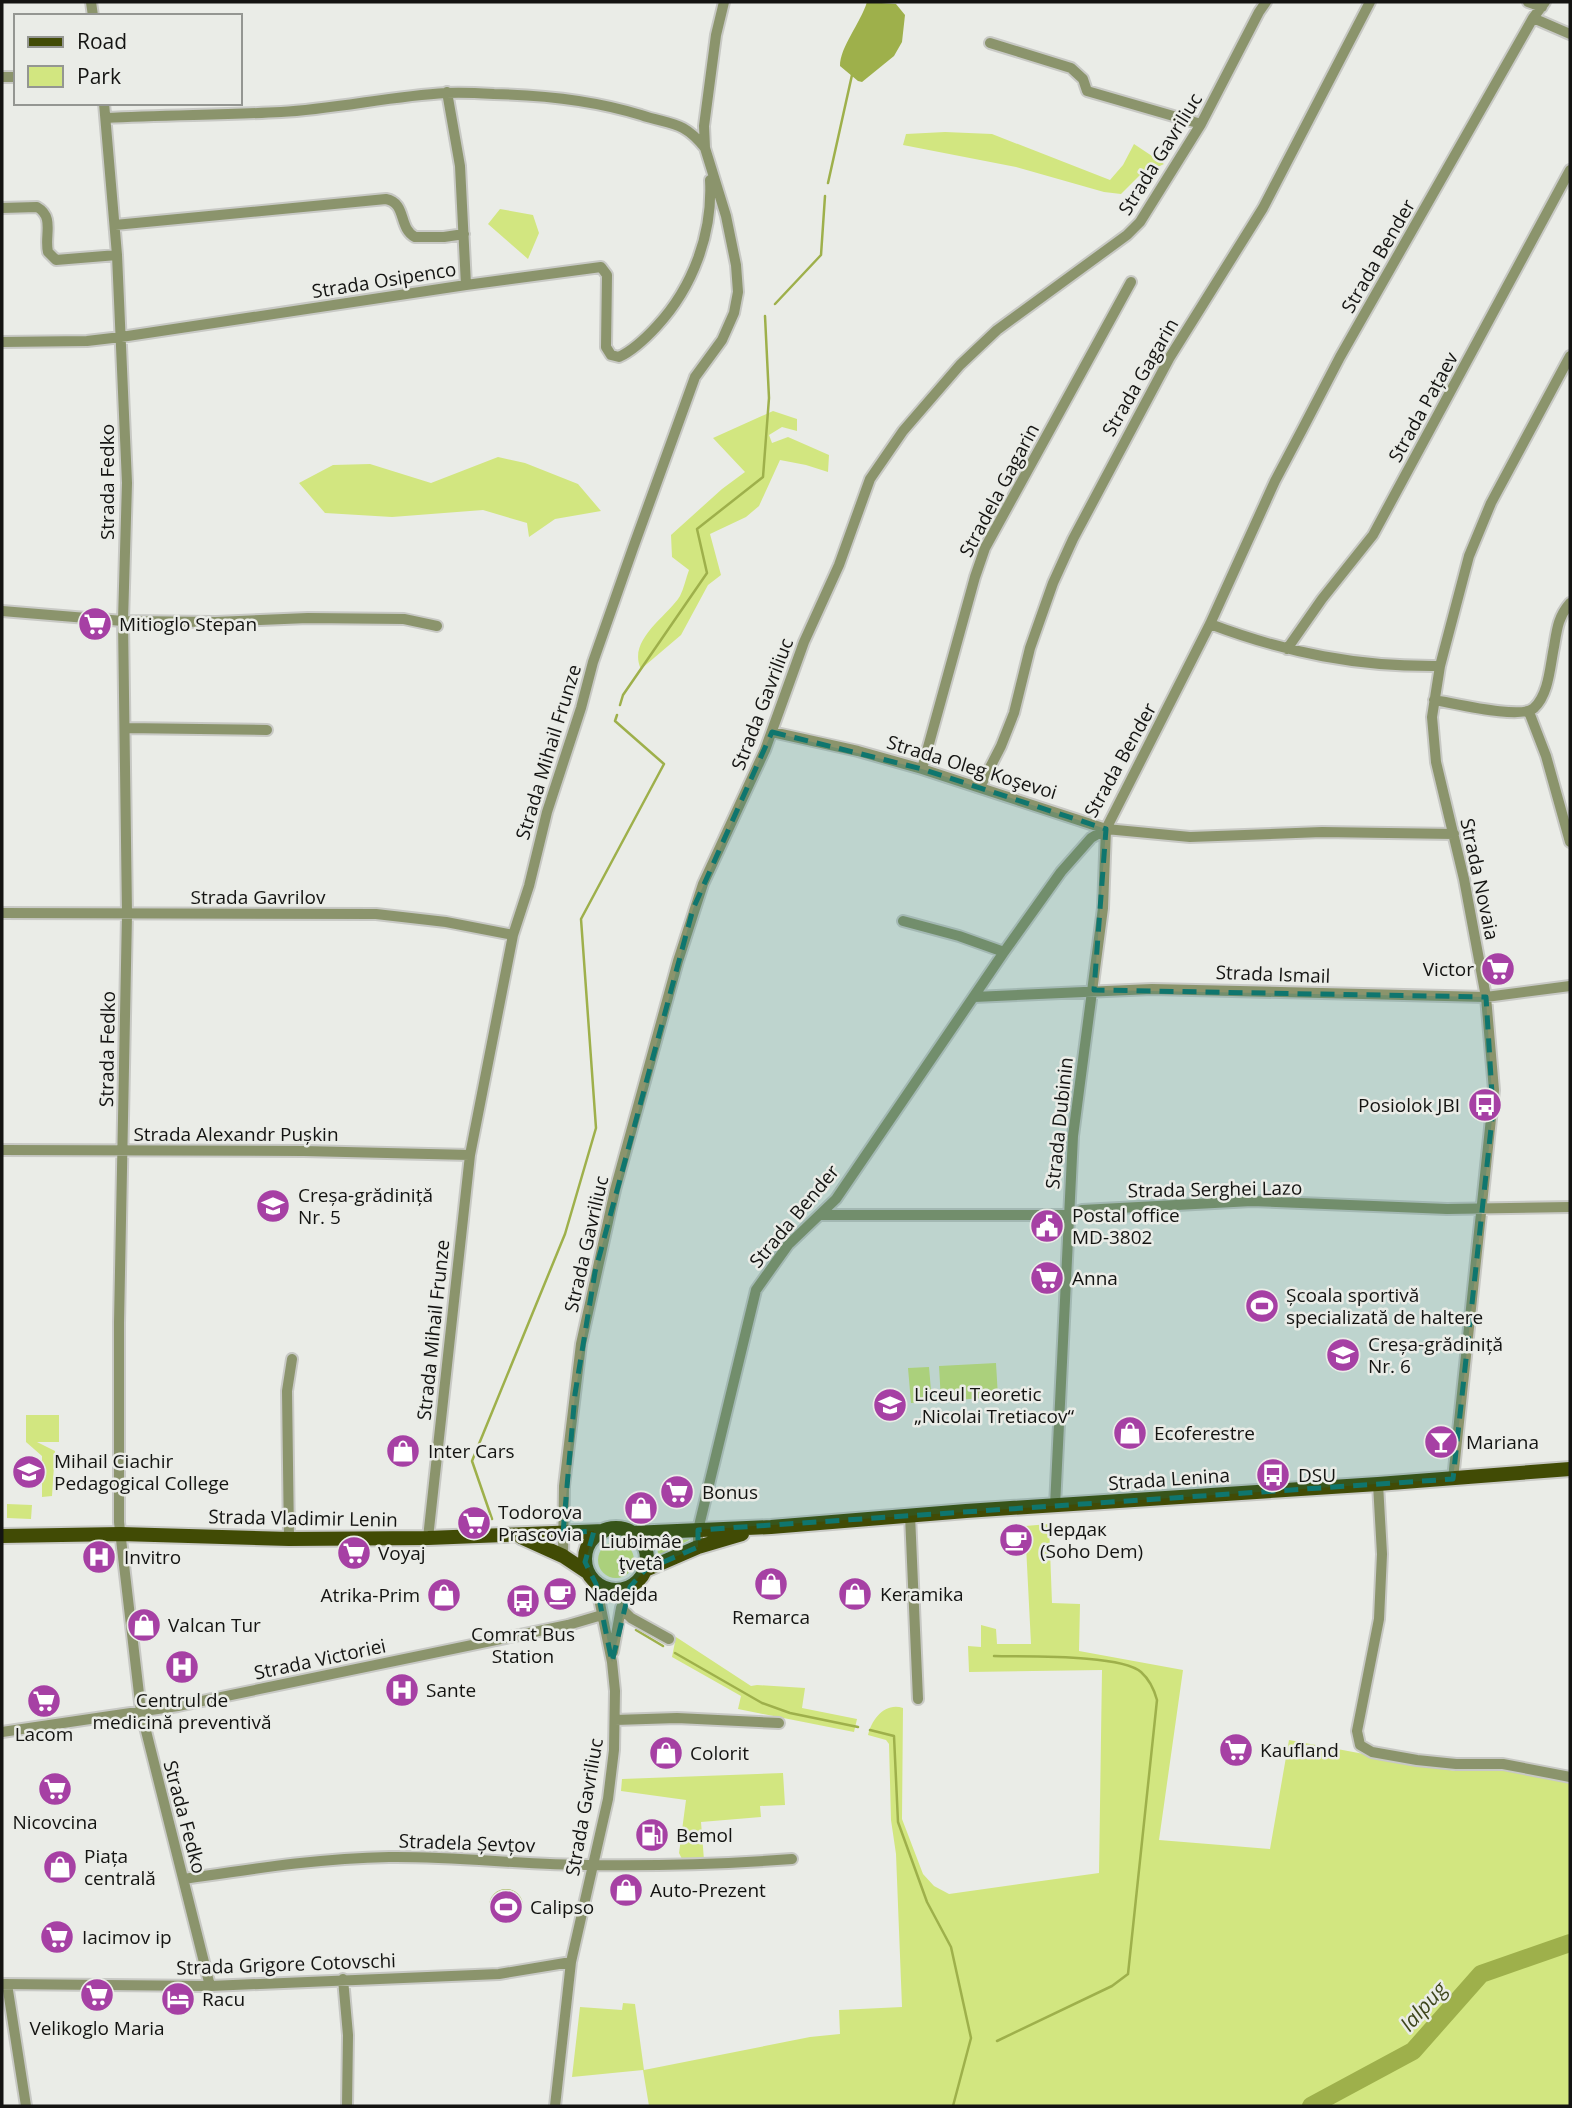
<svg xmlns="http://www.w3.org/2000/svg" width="1572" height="2108" viewBox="0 0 1572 2108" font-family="'Open Sans',sans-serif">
	<rect width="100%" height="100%" fill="#eaece7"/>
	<path fill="#d2e680" d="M945,132l47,2 118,46 13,-15 11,-21 30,20 -25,12 -18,18 -17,-2 -88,-25 -113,-22 3,-11z
		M500,209l33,6 6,18 -11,26 -40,-35z
		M773,411l24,8v12l-15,-4 -13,8 3,8 16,-6 41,18 -1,17 -22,-7 -26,-5 -21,46 -13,11 -36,17 11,41 -13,10 -27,50 -40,34c-14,-29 26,-52 39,-73 4,-8 6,-18 9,-26l-17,-13 -1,-22 51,-46 23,-17 -32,-34z
		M498,457l27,6 53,21 23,27 -46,8 -26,18 -2,-14 -44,-13 -91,7 -67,-4 -26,-30 34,-18 37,-1 61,19z
		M996,1363l2,34 -57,4 -2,-35z
		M929,1367l3,35 -21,1 -3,-35z
		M26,1415h33v27h-22l18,9 -3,45 -10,1v-41l-16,-14z
		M7,1504l25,1 -1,14 -24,-1z
		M1049,1524l3,79 28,1 -1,47 104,19 -24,170 111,9 19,-109 166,31h53l62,11v324h-921l-6,-36 -71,7 8,-70 42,3 1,-7 12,1 9,66 166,-33 30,-3 -1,-24 63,-3 -6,-153 -5,-34 -2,-76 -3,-4 -18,-5c4,-16 17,-33 35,-27l-1,111 21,55 11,12 15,8 150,-21 3,-203 -133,2 -1,-26 13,1v-22l15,4 1,15h34l-6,-118z
		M689,1536v4l-30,16 -5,-18z
		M598 1560a18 18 0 1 1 36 0a18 18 0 1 1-36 0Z
		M676,1637l75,49 6,-1 48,3 -3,20 55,11 -3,13 -116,-23 3,-13 -69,-39z
		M783,1773l2,32 -25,1 1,11 -60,5 3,38 -21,1 -4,-8 7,-53 -65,-9 1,-12z"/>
	<path fill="#9eb04b" d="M867,2l29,2 9,11 -3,27 -8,14 -32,26 -4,-1 -18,-15c0,-19 20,-42 27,-64z
		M489 1906a17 17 0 1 1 34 0a17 17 0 1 1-34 0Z"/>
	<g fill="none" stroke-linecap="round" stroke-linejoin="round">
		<path stroke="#9eb04b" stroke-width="2.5" d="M828,183l24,-108
			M775,304l46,-49 4,-59
			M620,705l3,-10 84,-122 -10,-44 66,-52 6,-79 -4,-82
			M492,1519l-20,-58 93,-227 31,-106 -15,-209 83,-155 -49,-43 2,-6
			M636,1630l27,16
			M675,1653l87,50 28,10 68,14
			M994,1656c30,1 127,-2 147,16 9,8 13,17 16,28l-29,274 -16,12 -115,55
			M870,1730l24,6 4,86 29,80 24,45 20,91 -18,68"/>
		<path stroke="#9eb04b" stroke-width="18" d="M1311,2106l102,-55 68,-77 89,-31"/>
		<g stroke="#c8c9c5" stroke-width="14">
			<path id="minor" d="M91,2l2,14
				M1528,2l14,5
				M1533,18l37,16
				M990,43l81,25 12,11 4,12 114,33
				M2,77h14
				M447,92l13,74 6,119
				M104,103l13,152 10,228 -4,138 4,293 -8,409v199l22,189 69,275
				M106,118c58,-3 117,-3 175,-6 55,-3 110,-16 165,-19 15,-1 32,0 48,1 50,1 99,6 147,21 29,10 42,5 64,33
				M2,208l35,-1c18,10 7,29 11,45l8,8 61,-5
				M115,225l271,-26c21,4 12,29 29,38h29l20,-3
				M2,342l85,-1 34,-4 345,-52 135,-18 6,8 -1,72 5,8 8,2c15,-7 27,-19 38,-31 36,-39 56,-93 53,-146
				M2,611l121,10 93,1 92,-4 96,1 33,7
				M1210,624c77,29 148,43 230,42
				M1287,649l35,-50 51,-64 197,-365
				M1434,700c20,3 87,20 100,8 15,-14 16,-42 20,-61 3,-18 4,-30 16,-44
				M1529,712l17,44 24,86
				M125,728l142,2
				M772,732l86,19 64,18 184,60 84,8 132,-5 132,2
				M922,769l53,-192 10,-29 146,-266
				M980,787l21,-41 13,-33 16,-65 23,-65 20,-44 97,-182 93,-149 107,-206
				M2,913l374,1 70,8 67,13
				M903,921l56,15 45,16
				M974,997l178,-8 334,8 84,-11
				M2,1150l302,1 166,4
				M820,1215h248l14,-5 170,-9 195,8 123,-2
				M1453,1479l41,-389 -8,-93 -22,-118 -28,-117 -4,-45 8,-51 29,-110 22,-53 79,-147
				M1378,1484l4,70 -3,65 -22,112 3,14 12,7 45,8 39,4h47l67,13
				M1055,1506l18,-370 30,-228 3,-79
				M910,1515l8,184
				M428,1538l42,-383 43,-220 16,-49 18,-74 34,-104 12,-46 40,-114 62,-171 27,-37 12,-27 4,-21 -2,-27 -10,-49 -21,-68 -1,-22 12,-91 8,-33
				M289,1539l-2,-148 5,-32
				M698,1547v-17l58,-240 32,-45 48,-46 168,-247 57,-80 30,-34 15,-9 104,-205 65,-143 27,-51 38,-73 193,-339 12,-16
				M563,1556l1,-70 17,-142 34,-154 63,-229 25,-77 62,-134 39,-108 35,-77 31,-86 33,-48 57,-66 37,-35 130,-95 13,-13 61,-98 58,-112 7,-10
				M621,1608l10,10 38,21
				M613,1652l8,-44 9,-21
				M615,1720l62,-2 102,5
				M2,1732l176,-26 390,-81 34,-10
				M184,1879c68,-10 136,-21 205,-22 67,-1 134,8 201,8 67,1 134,-1 202,-6
				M343,1979l5,56 -1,71
				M2,1984l208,2 289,-12 72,-12
				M7,1984l19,122
				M555,2106l16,-144 37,-163 6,-49 1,-59 -3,-29 -16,-78"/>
		</g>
		<g stroke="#c8c9c5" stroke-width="18">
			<path id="major" d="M585 1559a31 31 0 1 1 62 0a31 31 0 1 1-62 0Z
				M631,1533l140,-6 195,-16 412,-27 192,-15
				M2,1536l119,-2 168,5 139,-1 176,-7
				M521,1537l42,19 24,16
				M645,1570l53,-23 44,-13"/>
		</g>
		<use href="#minor" stroke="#8b946c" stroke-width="10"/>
		<use href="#major" stroke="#414b05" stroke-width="14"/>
	</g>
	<path fill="#0f766e" fill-opacity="0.2" stroke="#0f766e" stroke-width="5" stroke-dasharray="14 9" stroke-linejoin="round" d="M772,732l150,37 184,60 -12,161 392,7 7,113 -40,369 -755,51v17l-53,23 -15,17 -18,75 -16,-78 -11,-22 9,-31 -31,2 12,-139 20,-122 98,-363z"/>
	<defs>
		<g id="supermarket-disc" transform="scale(1.75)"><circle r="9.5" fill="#a640a4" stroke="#eaece7"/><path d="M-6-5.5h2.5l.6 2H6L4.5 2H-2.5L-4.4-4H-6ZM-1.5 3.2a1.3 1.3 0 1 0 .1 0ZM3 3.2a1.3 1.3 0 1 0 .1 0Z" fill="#fff"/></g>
		<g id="bus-disc" transform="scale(1.75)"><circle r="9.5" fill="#a640a4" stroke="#eaece7"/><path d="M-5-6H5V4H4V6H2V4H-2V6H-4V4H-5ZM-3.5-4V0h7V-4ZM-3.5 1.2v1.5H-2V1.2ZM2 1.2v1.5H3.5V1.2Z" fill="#fff"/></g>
		<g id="school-disc" transform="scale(1.75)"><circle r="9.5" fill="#a640a4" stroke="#eaece7"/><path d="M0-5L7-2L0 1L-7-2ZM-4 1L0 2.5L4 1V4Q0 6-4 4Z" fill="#fff"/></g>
		<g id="civic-disc" transform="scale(1.75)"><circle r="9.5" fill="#a640a4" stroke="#eaece7"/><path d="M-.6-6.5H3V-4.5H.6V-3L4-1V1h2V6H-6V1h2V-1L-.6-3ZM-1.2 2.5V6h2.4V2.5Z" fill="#fff"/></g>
		<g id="stadium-disc" transform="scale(1.75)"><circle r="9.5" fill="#a640a4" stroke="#eaece7"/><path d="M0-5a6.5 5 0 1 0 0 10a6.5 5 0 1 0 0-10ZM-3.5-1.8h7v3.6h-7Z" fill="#fff"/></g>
		<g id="shop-disc" transform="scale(1.75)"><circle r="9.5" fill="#a640a4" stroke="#eaece7"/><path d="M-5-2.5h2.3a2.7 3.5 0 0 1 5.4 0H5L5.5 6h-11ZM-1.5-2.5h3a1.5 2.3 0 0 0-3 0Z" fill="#fff"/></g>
		<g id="bar-disc" transform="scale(1.75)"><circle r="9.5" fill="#a640a4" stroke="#eaece7"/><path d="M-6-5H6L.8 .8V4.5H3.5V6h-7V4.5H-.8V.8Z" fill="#fff"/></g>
		<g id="university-disc" transform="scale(1.75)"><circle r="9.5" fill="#a640a4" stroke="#eaece7"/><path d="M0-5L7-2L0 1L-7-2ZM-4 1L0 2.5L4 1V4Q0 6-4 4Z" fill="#fff"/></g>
		<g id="cafe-disc" transform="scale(1.75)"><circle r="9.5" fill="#a640a4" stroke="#eaece7"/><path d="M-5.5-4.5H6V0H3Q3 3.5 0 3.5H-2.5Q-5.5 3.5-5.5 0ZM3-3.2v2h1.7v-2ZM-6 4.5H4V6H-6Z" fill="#fff"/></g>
		<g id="hospital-disc" transform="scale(1.75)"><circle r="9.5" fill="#a640a4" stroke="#eaece7"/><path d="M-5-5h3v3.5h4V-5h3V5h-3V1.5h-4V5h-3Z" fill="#fff"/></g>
		<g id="fuel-disc" transform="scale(1.75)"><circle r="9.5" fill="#a640a4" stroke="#eaece7"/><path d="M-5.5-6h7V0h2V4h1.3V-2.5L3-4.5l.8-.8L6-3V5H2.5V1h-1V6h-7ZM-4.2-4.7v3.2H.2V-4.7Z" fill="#fff"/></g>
		<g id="hotel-disc" transform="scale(1.75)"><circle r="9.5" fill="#a640a4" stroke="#eaece7"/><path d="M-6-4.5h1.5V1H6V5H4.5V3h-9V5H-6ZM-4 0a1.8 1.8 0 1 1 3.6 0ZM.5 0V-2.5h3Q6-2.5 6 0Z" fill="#fff"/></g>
	</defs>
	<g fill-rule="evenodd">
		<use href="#supermarket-disc" x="95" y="624"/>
		<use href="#supermarket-disc" x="1498" y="969"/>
		<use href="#bus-disc" x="1485" y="1105"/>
		<use href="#school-disc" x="273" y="1206"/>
		<use href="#civic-disc" x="1047" y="1226"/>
		<use href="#supermarket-disc" x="1047" y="1278"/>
		<use href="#stadium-disc" x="1262" y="1306"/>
		<use href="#school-disc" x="1343" y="1355"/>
		<use href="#school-disc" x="890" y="1405"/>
		<use href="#shop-disc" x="1130" y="1433"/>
		<use href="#bar-disc" x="1441" y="1442"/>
		<use href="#shop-disc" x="403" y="1451"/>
		<use href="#university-disc" x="29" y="1472"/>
		<use href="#bus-disc" x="1273" y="1475"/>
		<use href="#supermarket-disc" x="677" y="1492"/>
		<use href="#shop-disc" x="641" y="1508"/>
		<use href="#supermarket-disc" x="474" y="1523"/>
		<use href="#cafe-disc" x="1016" y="1540"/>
		<use href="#supermarket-disc" x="354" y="1553"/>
		<use href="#hospital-disc" x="99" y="1557"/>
		<use href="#shop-disc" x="771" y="1584"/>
		<use href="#cafe-disc" x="560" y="1594"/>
		<use href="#shop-disc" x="855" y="1594"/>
		<use href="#shop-disc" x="444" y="1595"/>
		<use href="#bus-disc" x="523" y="1601"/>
		<use href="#shop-disc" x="144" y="1625"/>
		<use href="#hospital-disc" x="182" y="1667"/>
		<use href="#hospital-disc" x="402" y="1690"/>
		<use href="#supermarket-disc" x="44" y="1701"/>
		<use href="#supermarket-disc" x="1236" y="1750"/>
		<use href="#shop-disc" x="666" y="1753"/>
		<use href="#supermarket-disc" x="55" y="1789"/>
		<use href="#fuel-disc" x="652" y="1835"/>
		<use href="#shop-disc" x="60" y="1867"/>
		<use href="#shop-disc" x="626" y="1890"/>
		<use href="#stadium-disc" x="506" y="1907"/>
		<use href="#supermarket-disc" x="57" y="1937"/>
		<use href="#supermarket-disc" x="97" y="1995"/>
		<use href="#hotel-disc" x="178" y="1999"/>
	</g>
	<g text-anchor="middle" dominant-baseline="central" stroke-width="5" stroke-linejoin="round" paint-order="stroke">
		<g font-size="19" fill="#141412" stroke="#eaece7">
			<text transform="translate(1160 154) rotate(-58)">Strada Gavriliuc</text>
			<text transform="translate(1378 256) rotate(-60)">Strada Bender</text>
			<text transform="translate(384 280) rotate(-9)">Strada Osipenco</text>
			<text transform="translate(1140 377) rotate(-60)">Strada Gagarin</text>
			<text transform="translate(1423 407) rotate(-61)">Strada Pațaev</text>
			<text transform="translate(107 482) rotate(-90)">Strada Fedko</text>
			<text transform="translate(999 490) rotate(-62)">Stradela Gagarin</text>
			<text transform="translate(762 704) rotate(-69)">Strada Gavriliuc</text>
			<text transform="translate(548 752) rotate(-73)">Strada Mihail Frunze</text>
			<text transform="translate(1120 760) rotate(-61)">Strada Bender</text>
			<text transform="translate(972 767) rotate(17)">Strada Oleg Koşevoi</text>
			<text transform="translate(1480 879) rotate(78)">Strada Novaia</text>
			<text x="258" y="897">Strada Gavrilov</text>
			<text transform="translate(1273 974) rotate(2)">Strada Ismail</text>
			<text transform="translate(107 1049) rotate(-89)">Strada Fedko</text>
			<text transform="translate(1059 1123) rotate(-84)">Strada Dubinin</text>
			<text x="236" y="1134">Strada Alexandr Pușkin</text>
			<text transform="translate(1215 1189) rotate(-1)">Strada Serghei Lazo</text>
			<text transform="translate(794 1216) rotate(-50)">Strada Bender</text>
			<text transform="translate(586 1244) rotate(-77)">Strada Gavriliuc</text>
			<text transform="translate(433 1330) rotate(-84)">Strada Mihail Frunze</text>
			<text transform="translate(1169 1479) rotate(-4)">Strada Lenina</text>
			<text transform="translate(303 1518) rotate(1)">Strada Vladimir Lenin</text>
			<text transform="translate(320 1659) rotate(-12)">Strada Victoriei</text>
			<text transform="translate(584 1807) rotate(-80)">Strada Gavriliuc</text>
			<text transform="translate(185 1817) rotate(75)">Strada Fedko</text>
			<text transform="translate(467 1843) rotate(2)">Stradela Șevțov</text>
			<text transform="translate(286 1964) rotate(-2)">Strada Grigore Cotovschi</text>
		</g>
		<g font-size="19" fill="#141412" stroke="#eaece7" text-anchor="start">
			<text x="119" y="624">Mitioglo Stepan</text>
			<text x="1474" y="969" text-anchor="end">Victor</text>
			<text x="1460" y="1105" text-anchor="end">Posiolok JBI</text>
			<text x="298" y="1195">Creșa-grădiniță<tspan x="298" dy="22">Nr. 5</tspan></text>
			<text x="1072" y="1215">Postal office<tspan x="1072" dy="22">MD-3802</tspan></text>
			<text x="1072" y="1278">Anna</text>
			<text x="1286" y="1295">Școala sportivă<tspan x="1286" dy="22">specializată de haltere</tspan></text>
			<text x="1368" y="1344">Creșa-grădiniță<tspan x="1368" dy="22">Nr. 6</tspan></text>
			<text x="914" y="1394">Liceul Teoretic<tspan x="914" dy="22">„Nicolai Tretiacov“</tspan></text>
			<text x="1154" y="1433">Ecoferestre</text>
			<text x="1466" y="1442">Mariana</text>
			<text x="428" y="1451">Inter Cars</text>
			<text x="54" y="1461">Mihail Ciachir<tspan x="54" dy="22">Pedagogical College</tspan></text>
			<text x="1298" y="1475">DSU</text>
			<text x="702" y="1492">Bonus</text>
			<text x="498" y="1512">Todorova<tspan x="498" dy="22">Prascovia</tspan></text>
			<text x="1040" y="1529">Чердак<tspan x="1040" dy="22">(Soho Dem)</tspan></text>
			<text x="641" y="1541" text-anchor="middle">Liubimâe<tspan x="641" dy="22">ţvetâ</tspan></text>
			<text x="378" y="1553">Voyaj</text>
			<text x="124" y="1557">Invitro</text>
			<text x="584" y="1594">Nadejda</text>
			<text x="880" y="1594">Keramika</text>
			<text x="420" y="1595" text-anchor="end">Atrika-Prim</text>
			<text x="771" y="1617" text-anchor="middle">Remarca</text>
			<text x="168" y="1625">Valcan Tur</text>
			<text x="523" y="1634" text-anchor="middle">Comrat Bus<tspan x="523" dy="22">Station</tspan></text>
			<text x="426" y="1690">Sante</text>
			<text x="182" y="1700" text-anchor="middle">Centrul de<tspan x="182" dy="22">medicină preventivă</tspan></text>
			<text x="44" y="1734" text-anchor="middle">Lacom</text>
			<text x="1260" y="1750">Kaufland</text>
			<text x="690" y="1753">Colorit</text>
			<text x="55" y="1822" text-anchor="middle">Nicovcina</text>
			<text x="676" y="1835">Bemol</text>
			<text x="84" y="1856">Piața<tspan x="84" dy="22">centrală</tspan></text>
			<text x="650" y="1890">Auto-Prezent</text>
			<text x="530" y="1907">Calipso</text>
			<text x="82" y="1937">Iacimov ip</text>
			<text x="202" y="1999">Racu</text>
			<text x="97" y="2028" text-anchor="middle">Velikoglo Maria</text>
		</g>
		<g font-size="21" font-style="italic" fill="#3e461c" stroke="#eaece7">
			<text transform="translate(1423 2006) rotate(-48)">Ialpug</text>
		</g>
	</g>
	<rect width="1572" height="2108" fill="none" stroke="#141412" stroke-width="7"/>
	<rect x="14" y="14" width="228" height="91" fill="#eaece7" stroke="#949692" stroke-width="2"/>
	<rect x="28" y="37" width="35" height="10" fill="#414b05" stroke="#949692" stroke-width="2"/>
	<text x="77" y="49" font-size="21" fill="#141412">Road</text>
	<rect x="28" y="66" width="35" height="21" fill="#d2e680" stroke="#949692" stroke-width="2"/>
	<text x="77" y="84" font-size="21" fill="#141412">Park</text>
</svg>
